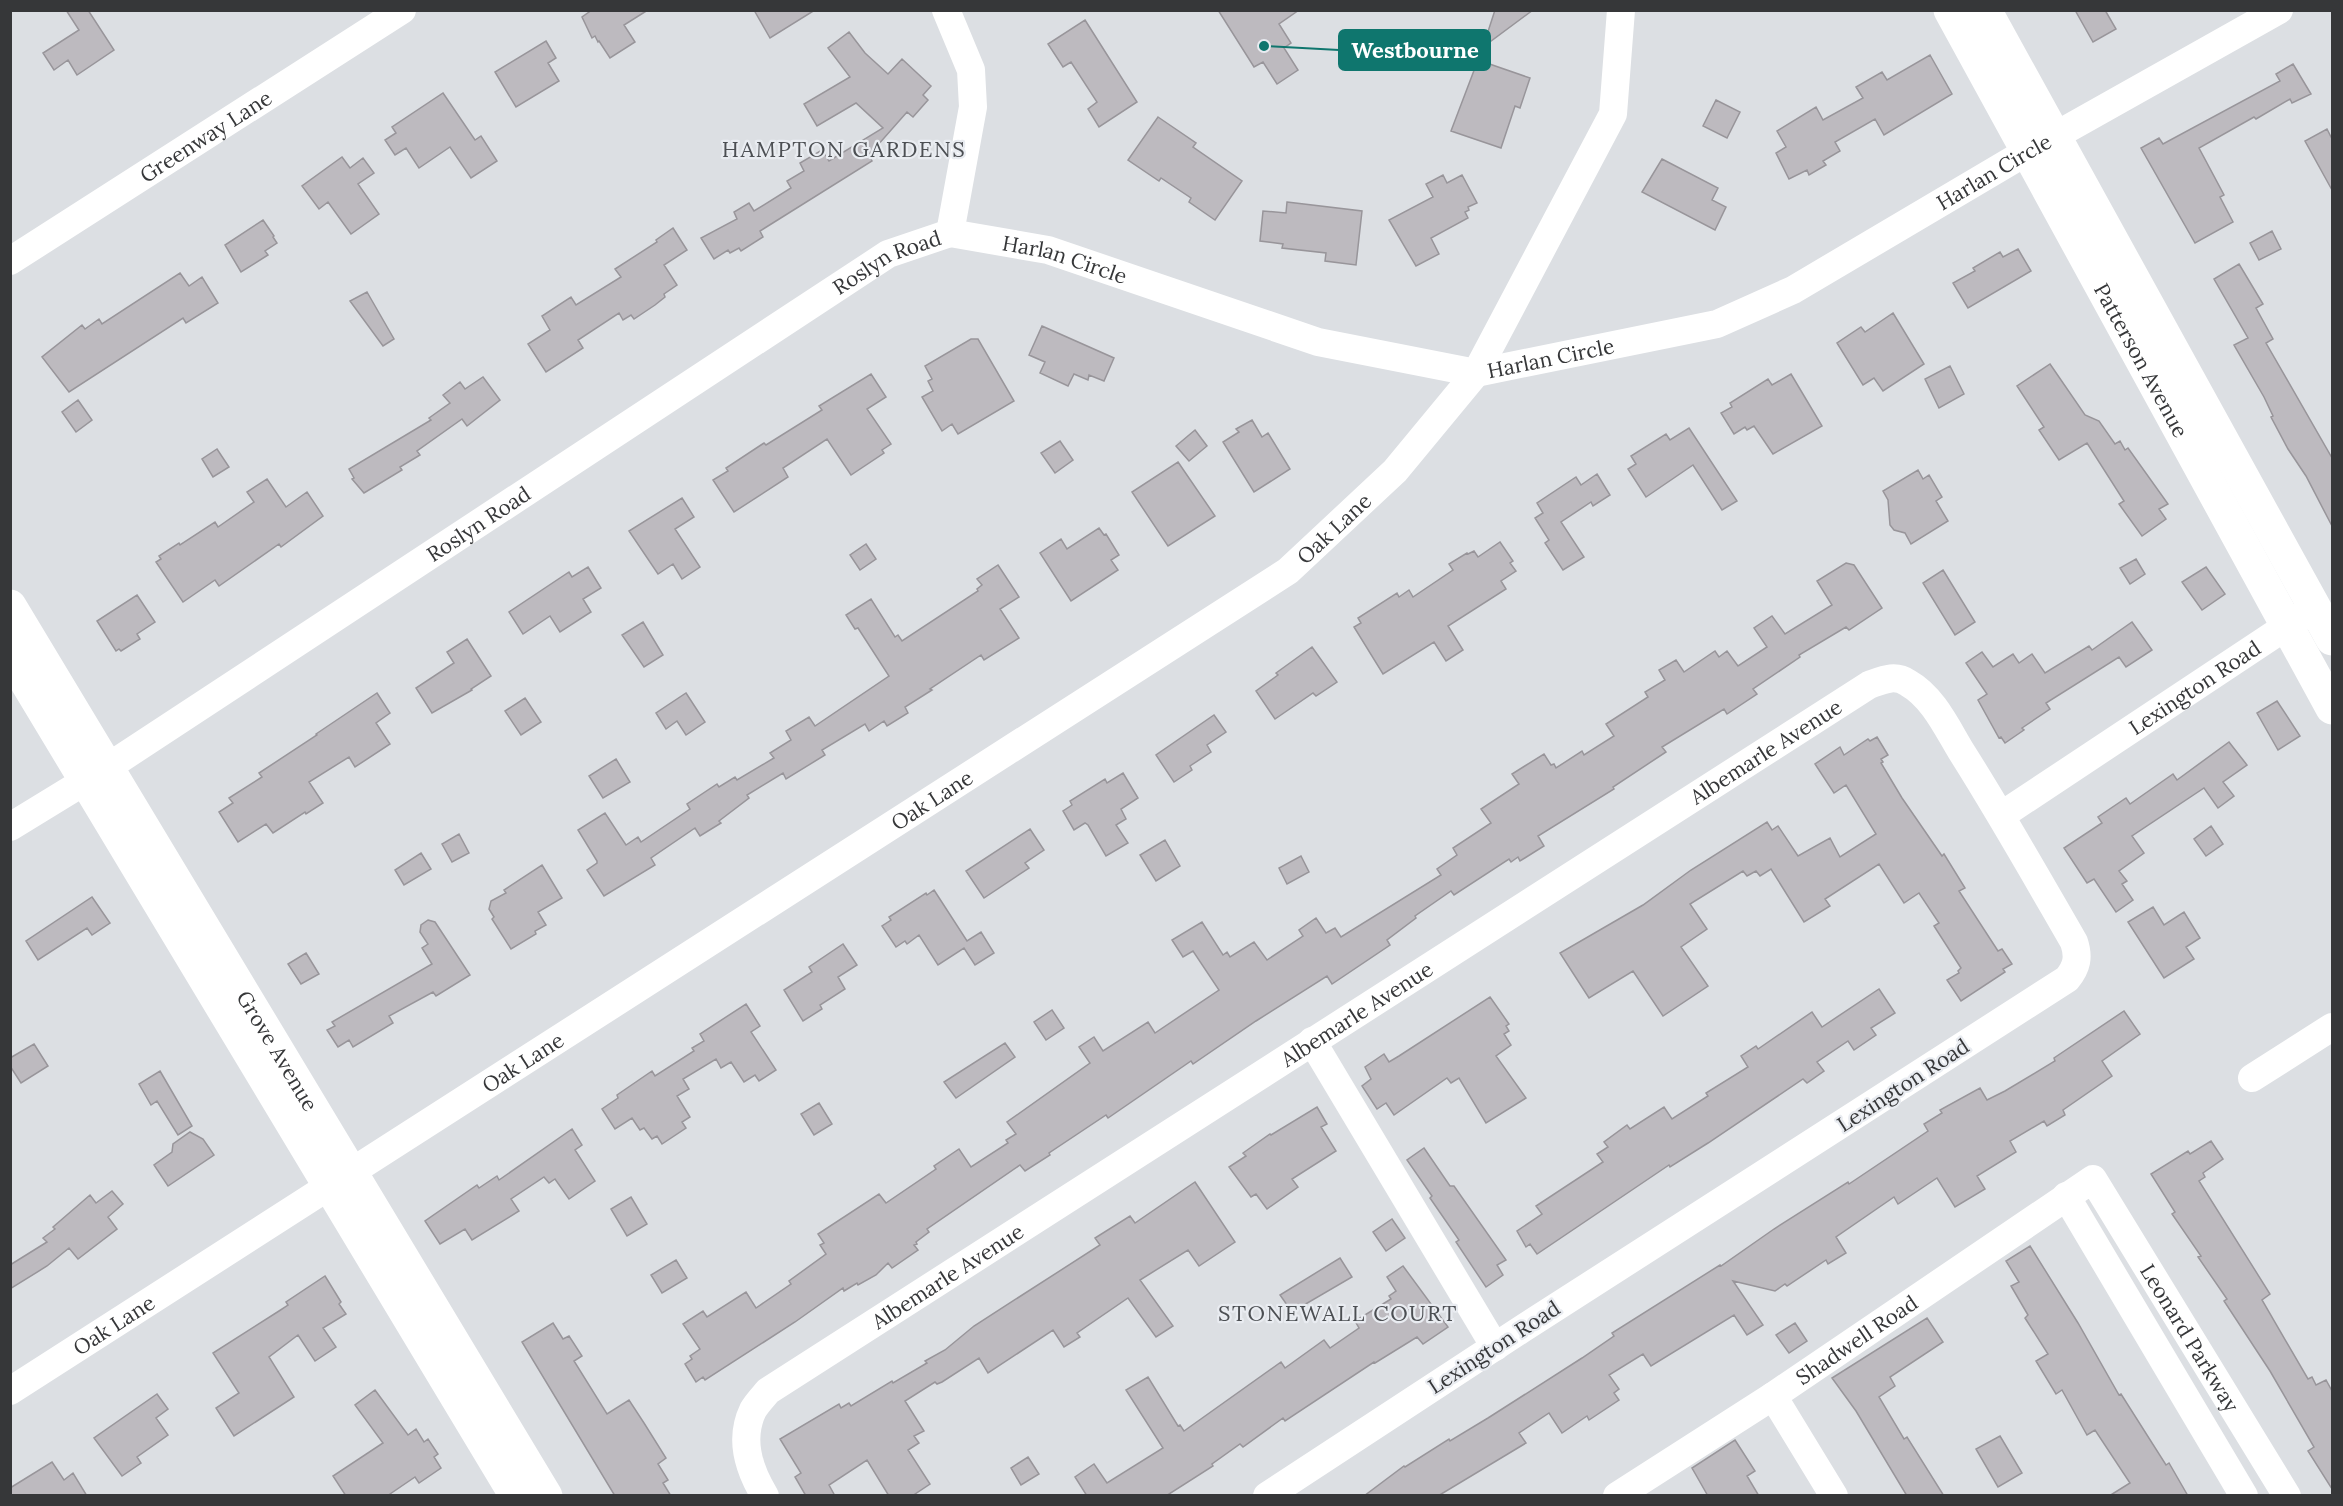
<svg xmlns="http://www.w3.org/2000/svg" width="2343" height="1506" viewBox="0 0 2343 1506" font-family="Lora,serif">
	<rect width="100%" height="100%" fill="#dcdfe3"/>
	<path fill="#bdbabf" stroke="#98959a" stroke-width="1.5" d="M66,10h22l26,40 -37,25 -9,-15 -14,10 -11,-17 36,-23z
		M592,10h56l-24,15 11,17 -25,16 -11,-17 -1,1 -3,-6 -3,2 -10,-21z
		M754,10h61l-45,28z
		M1218,10h81l-20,14 12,19 -7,5 14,22 -21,14 -14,-22 -9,5z
		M1495,10h38l-50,37z
		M2075,10h30l11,19 -23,13z
		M1085,20l52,82 -38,25 -11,-18 9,-7 -26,-40 -8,5 -15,-23z
		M849,32l16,21 23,21 14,-15 29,27 -8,9 5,5 -15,17 -6,-5 -38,43 3,6 -112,70 3,6 -22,14 -2,-3 -9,5 -2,-3 -14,9 -13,-21 36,-19 -3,-7 15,-9 5,8 37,-23 -4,-7 17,-10 -4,-8 22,-13 7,11 54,-33 -27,-25 -39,23 -13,-22 46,-27 -22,-29z
		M546,41l10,17 -8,5 11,18 -43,26 -21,-35z
		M1930,55l22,39 -68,41 -9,-16 -40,23 5,9 -17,10 3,4 -17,10 -2,-5 -18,9 -13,-26 10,-6 -9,-16 39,-24 7,13 40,-22 -7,-11 26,-15 5,8z
		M1478,60l52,18 -10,30 -5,-2 -14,42 -50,-17z
		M2293,64l18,30 -19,9 -2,-4 -34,20 -2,-2 -55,31 25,47 -4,2 13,25 -38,21 -54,-95 18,-10 4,6 117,-63 -4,-7z
		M443,93l32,47 6,-4 16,25 -26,17 -21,-31 -31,21 -13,-20 -11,7 -10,-15 11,-7 -4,-6z
		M1716,100l24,12 -13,26 -24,-12z
		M1158,117l38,26 -3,4 49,34 -27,39 -26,-18 2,-4 -30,-20 -2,3 -31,-21z
		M2327,129l5,10v51l-27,-49z
		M342,157l8,11 13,-10 11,15 -16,11 21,30 -28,20 -23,-32 -9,7 -17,-23z
		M1662,159l56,29 -6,12 14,7 -11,23 -73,-38z
		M1443,175l4,8 15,-8 15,28 -9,4 1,3 -4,2 3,6 -37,20 8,16 -23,12 -27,-46 44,-23 -7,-13z
		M1287,202l75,9 -6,54 -31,-4 1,-8 -44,-5 1,-4 -23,-3 3,-30 23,2z
		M263,220l11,16 -1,1 4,6 -12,8 3,4 -27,17 -16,-27z
		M673,228l14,22 -23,15 13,20 -13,9 1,3 -10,8 -21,14 -3,-4 -8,5 -4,-7 -41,27 5,8 -37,24 -18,-28 22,-14 -8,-14 29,-19 5,8 45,-28 -6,-8 42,-27 -1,-2z
		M2272,231l9,18 -22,11 -9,-17z
		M2018,249l13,22 -63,37 -15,-25 22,-12 -2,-3 27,-16 3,5z
		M2239,264l24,40 -7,4 17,31 -7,4 66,115v68l-26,-50 -18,-27 -17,-32 2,-1 -9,-19 -30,-52 14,-7 -34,-59z
		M180,273l9,13 13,-9 16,26 -32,20 -3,-5 -114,74 -27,-35 40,-32 3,4 14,-10 3,5z
		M367,292l27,47 -11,7 -33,-45z
		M1893,313l31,51 -41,27 -9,-13 -11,7 -26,-42 24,-16 4,5z
		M1042,326l72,32 -10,23 -15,-6 -1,5 -14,-6 -6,12 -28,-13 5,-11 -16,-7z
		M971,339h7l36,62 -56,33 -6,-10 -10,7 -20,-34 11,-6 -5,-10 4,-2 -7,-13z
		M2050,364l35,51 14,6 16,23 5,-3 5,9 3,-2 40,56 -9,5 7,10 -24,17 -23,-32 5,-3 -37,-58 -28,17 -20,-30 5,-3 -27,-41z
		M1950,366l14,28 -25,14 -14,-29z
		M871,374l15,23 -19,12 24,35 -9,6 2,3 -33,22 -24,-36 -44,29 5,9 -54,35 -21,-32 15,-9 -2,-3 38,-25 2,2 56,-35 -3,-4z
		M1791,374l31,52 -49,28 -19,-28 -7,4 -2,-3 -11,7 -13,-21 11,-6 -2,-4 38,-24 4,6z
		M483,377l17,23 -33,26 -5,-7 -45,32 3,4 -20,12 2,3 -38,23 -12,-14 2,-1 -5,-9 82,-49 -2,-2 21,-15 -7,-8 17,-13 5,7z
		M78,400l14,20 -16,12 -14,-20z
		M1252,420l10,17 6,-4 22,36 -36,23 -31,-50 16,-10 -3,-3z
		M1689,428l48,73 -15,9 -29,-45 -47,32 -18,-28 8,-5 -5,-8 35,-22 4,6z
		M1195,430l12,16 -18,15 -13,-15z
		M1060,441l13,19 -18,13 -14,-20z
		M217,449l12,18 -16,10 -11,-18z
		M1178,462l37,54 -47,30 -36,-54z
		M1918,470l5,9 6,-4 13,22 -6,4 12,20 -37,23 -6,-11 -11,-3 -4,-5 -2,-25 -5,-9z
		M1597,474l13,21 -17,11 -2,-4 -30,20 23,35 -21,13 -18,-27 4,-3 -14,-22 8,-5 -6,-10 39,-26 5,8z
		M267,479l19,28 21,-15 16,24 -42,31 -2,-3 -60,42 -4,-6 -32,22 -27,-40 5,-3 -2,-3 20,-13 1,2 35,-23 3,5 36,-25 -7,-10z
		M682,498l12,19 -19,12 25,38 -18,12 -9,-15 -15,10 -29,-43z
		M1099,528l5,7 2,-1 13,21 -8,5 7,10 -47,31 -31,-48 21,-14 6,10z
		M1500,542l13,19 -3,2 6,8 -15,10 5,8 -58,37 15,24 -17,11 -12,-19 -51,32 -29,-47 7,-4 -3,-5 39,-25 2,4 10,-7 4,7 40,-27 -4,-6 18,-11 1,1 6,-3 4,6z
		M866,544l10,15 -16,11 -10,-15z
		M2136,559l9,15 -15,10 -10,-16z
		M1846,563l8,2 28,43 -33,22 -3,-3 -47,28 1,2 -47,32 4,5 -30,20 -3,-5 -62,38 4,5 -53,35 1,2 -76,47 6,10 -24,15 -2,-4 -7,5 -2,-3 -55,36 -3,-4 -36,25 1,2 -29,22 3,5 -58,39 -5,-8 -71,45 -63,43 -2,-3 -83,57 -2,-3 -57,38 1,2 -25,16 -5,-6 -93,64 2,3 -13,10 1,2 -3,1 4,5 -26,18 -4,-5 -12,12 -18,10 -1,-2 -13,8 -1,-3 -48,34 -90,58 -2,-3 -7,5 -11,-18 7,-5 -2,-3 10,-7 -17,-25 20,-13 4,6 39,-25 10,16 35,-24 -2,-3 37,-27 -6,-9 4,-2 -6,-9 61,-40 7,9 50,-34 -2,-3 25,-17 12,18 37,-24 -2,-3 10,-6 -9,-12 83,-59 -11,-16 15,-10 9,14 45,-29 7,11 64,-43 -26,-39 -10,6 -11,-17 30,-18 21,33 4,-3 3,5 24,-15 13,18 36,-24 -4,-6 17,-12 10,15 9,-5 6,9 100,-62 -4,-6 20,-14 -4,-7 38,-25 -10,-14 38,-25 -7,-10 32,-20 7,11 3,-1 2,4 26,-17 2,4 30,-19 -8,-12 42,-27 -3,-5 20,-12 -6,-10 17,-10 8,12 31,-21 4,6 8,-6 11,15 29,-19 -13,-19 18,-12 13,18 47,-29 -15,-24z
		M998,565l21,32 -19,12 19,29 -35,22 -3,-5 -51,34 2,1 -27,17 3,6 -21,13 -3,-5 -15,10 -4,-7 -43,26 3,5 -39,24 -3,-6 -36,22 2,3 -30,23 2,2 -21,13 -5,-8 -44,30 4,7 -51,31 -17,-26 10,-7v-2l-19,-31 27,-17 21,32 12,-8 3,5 49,-33 -3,-5 30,-20 2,3 16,-10 2,3 37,-22 -4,-5 21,-13 -5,-9 23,-14 6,9 74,-50 -31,-48 -3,1 -9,-14 25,-16 24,38 3,-2 4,6 76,-50 -1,-2 5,-4 -5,-6z
		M588,567l13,21 -18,11 8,13 -31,20 -10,-16 -27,18 -14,-22 60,-40 3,5z
		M2206,567l19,27 -23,16 -20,-28z
		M1943,570l32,52 -20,13 -32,-52z
		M137,595l18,27 -18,12 3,5 -19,12 -2,-2 -3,2 -19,-30z
		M643,622l20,33 -19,12 -22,-32z
		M2132,622l20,28 -26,17 -7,-10 -73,46 4,6 -28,19 2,2 -19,13 -4,-6 -2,1 -21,-38 9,-6 -21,-31 16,-11 11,15 20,-13 6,9 13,-9 13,19 44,-27 3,4z
		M467,639l24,37 -20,13 1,1 -40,23 -16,-25 38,-25 -7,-11z
		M1312,647l25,35 -21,14 -3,-3 -38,26 -19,-28 22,-16 -2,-2z
		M377,693l13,20 -14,10 14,21 -35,23 -6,-10 -40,25 14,21 -17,11 -1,-2 -32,21 -7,-9 -28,18 -19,-30 14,-9 -4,-5 33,-21 -3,-4 58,-38 -1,-1z
		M686,693l19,29 -19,13 -9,-14 -11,8 -10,-16z
		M525,698l16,24 -20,13 -16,-24z
		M2277,701l23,35 -22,14 -21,-37z
		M1214,715l12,17 -19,13 4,7 -21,14 2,4 -18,12 -18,-27z
		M1877,737l11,18 -7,4 2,3 -2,1 21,35 40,58 2,-2 21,34 -6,3 39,60 4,-2 10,15 -9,5 2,3 -44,29 -14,-21 12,-7 -1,-2 3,-3 -27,-42 5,-3 -20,-30 -15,10 -25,-39 -54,35 5,7 -26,16 -33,-53 -11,7 -4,-5 -9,5 -4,-5 -53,33 17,25 -26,18 27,39 -45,30 -30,-45 -44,27 -29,-45 83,-48 48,-35 76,-48 5,8 6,-4 20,30 32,-18 10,19 36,-23 -30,-49 -12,8 -19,-29 25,-17 4,8 24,-16 2,2z
		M2229,742l18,23 -24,17 11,14 -16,12 -14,-20 -72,48 12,17 -25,18 8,10 -5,3 11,16 -17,12 -22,-33 -7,4 -23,-35 38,-25 -4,-6 28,-19 4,6 43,-30 4,6z
		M616,759l14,23 -27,16 -14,-22z
		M1123,773l15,25 -17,11 5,10 -10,6 12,18 -22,13 -18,-31 -3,-2 -11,7 -11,-19 9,-6 -2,-4 35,-22 2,4z
		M2211,826l12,18 -17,12 -12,-17z
		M1030,829l14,21 -19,13 4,5 -45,30 -18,-27z
		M459,834l10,19 -17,9 -10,-18z
		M1165,840l15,26 -24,15 -16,-26z
		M421,853l10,16 -27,16 -9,-15z
		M1301,856l8,16 -22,12 -8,-16z
		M542,865l20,33 -24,14 8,13 -11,6 1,3 -25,15 -19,-30 2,-2 -5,-8 2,-8 15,-8 -2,-3z
		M934,890l33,51 14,-9 13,21 -19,12 -11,-17 -26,17 -19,-30 -12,9 -2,-3 -9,6 -14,-21 9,-6 -2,-3 37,-24 1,2z
		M92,897l18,26 -18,12 -5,-7 -49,32 -12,-19z
		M2153,907l11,18 20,-13 16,26 -14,9 8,12 -30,19 -36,-56z
		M428,920l7,2 35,53 -34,21 -3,-4 -44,24 4,7 -40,24 -4,-7 -11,7 -11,-17 8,-4 -3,-4 100,-58 -10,-16 6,-4 -8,-12 1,-7z
		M843,944l14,21 -19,12 7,12 -25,16 2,4 -19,12 -19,-31 28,-18 -3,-5z
		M306,953l13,21 -18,10 -13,-20z
		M1879,989l16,24 -24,15 5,7 -22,15 -6,-9 -31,21 7,9 -17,12 -4,-4 -95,64 -38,24 -1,-2 -132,89 -7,-10 -4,3 -9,-16 25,-17 -6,-8 67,-44 -6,-8 11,-7 -4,-5 23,-17 3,4 34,-22 8,12 36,-23 -2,-3 42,-26 -7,-11 15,-10 2,3 54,-37 10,15z
		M1490,997l19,27 -3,2 3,5 -5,3 7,11 -15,11 30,42 -40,25 -27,-45 -8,5 -4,-5 -53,37 -8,-12 -9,6 -15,-23 9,-7 -6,-12 19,-13 5,8 10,-6z
		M746,1004l14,22 -9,6 25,38 -17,11 -4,-6 -11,7 -13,-20 -10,6 -5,-9 -33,20 6,10 -12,7 13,21 -8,5 4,6 -24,16 -5,-8 -5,3 -8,-11 -4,2 -8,-12 -17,11 -13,-20 16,-11 -1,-3 35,-24 3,5 39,-25 -2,-3 12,-7 -4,-7z
		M1052,1010l12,18 -18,12 -12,-18z
		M2124,1011l16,23 -38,27 10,15 -49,34 2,5 -18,11 -3,-5 -34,20 6,11 -39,24 8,13 -30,18 -18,-29 -39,26 -4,-7 -58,40 10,16 -18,11 -2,-4 -39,26 -2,-2 -10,7 -42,-10 30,44 -16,10 -13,-20 -83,51 -8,-12 -34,21 10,14 -5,4 5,7 -30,20 -2,-4 -25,17 -13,-20 -30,20 7,10 -88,53h-74l40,-30 1,1 44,-28 1,2 38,-23 94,-60 32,-22 -2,-3 108,-68 1,1 53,-37 74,-47 1,2 79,-53 -4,-7 18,-11 -2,-3 40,-22 7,12 18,-9 50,-30 -1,-3z
		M1005,1043l10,14 -59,41 -12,-16z
		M34,1044l14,22 -27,17 -11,-17v-8z
		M160,1071l32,55 -14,9 -21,-34 -6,4 -12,-21z
		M819,1103l13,21 -18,11 -13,-21z
		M1317,1107l10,17 -6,3 15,24 -44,28 6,8 -31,22 -11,-15 -5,3 -22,-30 17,-11 -3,-3 27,-19 1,1z
		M572,1129l10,16 -7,5 20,31 -26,18 -14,-20 -6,4 -5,-6 -33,22 8,12 -47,29 -7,-11 -25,15 -15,-23 52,-36 2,3 18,-12 2,4z
		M190,1132l13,7 11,16 -46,31 -14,-21 18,-13 1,-8z
		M2211,1141l12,18 -20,14 2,4 -6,4 71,113 -8,6 46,79 4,-2 4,8 10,-5 6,11v98l-24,-38 6,-4 -44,-76 -46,-70 3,-2 -29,-42 3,-1 -29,-42 3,-2 -24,-38 37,-23 2,3z
		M1424,1148l26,38h4l52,74 -9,5 6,10 -17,12 -30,-45 3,-2 -29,-42 2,-2 -25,-36z
		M1195,1182l40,60 -36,24 -11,-16 -48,30 33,46 -17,11 -28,-39 -51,35 3,4 -16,10 -11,-17 -65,43 -9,-15 -37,24 -5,2 -2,-2 -30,19 19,30 -10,5 5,7 -11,7 22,34 -18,12h-23l-22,-36 -38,25 6,11h-29l-11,-19 6,-4 -21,-34 59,-35 2,4 8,-5 2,3 41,-25 1,2 34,-20 -2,-2 20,-11 29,-24 126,-81 -5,-7 35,-22 5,7z
		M112,1191l11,13 -15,13 9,12 -39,30 -9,-11 -22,18 -37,23v-24l37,-23 -4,-4 12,-9 -2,-2 37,-32 6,8z
		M631,1197l16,27 -20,12 -16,-27z
		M1392,1219l13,19 -19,13 -13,-19z
		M2030,1246l48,77 41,72 2,-1 45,71 3,-2 19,33h-79l21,-13 -35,-53 -8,5 -25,-45 -6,4 -20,-33 12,-7 -23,-36 3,-3 -17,-29 8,-4 -13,-21z
		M1340,1258l12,19 -60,35 -12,-17z
		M676,1260l11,18 -25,15 -11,-18z
		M1403,1266l45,61 -25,17 -6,-7 -42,26 -1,-1 -89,59 -2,-3 -40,29 -3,-3 -28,20 1,2 -47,30h-79l-12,-19 19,-13 13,19 56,-35 -37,-58 22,-13 30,49 2,-1 4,6 97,-69 4,6 39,-28 6,8 29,-20 -4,-7 36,-22 -2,-3 7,-5 -9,-14z
		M325,1276l16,26 -2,2 7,10 -23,14 13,19 -21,14 -17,-26 -29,22 25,40 -60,39 -18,-28 23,-15 -26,-40 66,-42 9,-6 -2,-3z
		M1927,1318l16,24 -53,35 5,9 -16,11 25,42 3,-2 37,59h-37l-51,-85 -24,-33z
		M553,1323l10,16 6,-3 13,20 -8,5 33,53 22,-14 15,23 22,35 -8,6 10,16 -5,3 8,13h-56l-93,-154z
		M1795,1323l12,18 -18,12 -13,-18z
		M375,1390l33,45 8,-6 8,13 4,-3 10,15 -4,3 7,11 -22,15 -4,-6 -28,19h-41l-13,-20 50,-33 -28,-38z
		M157,1394l11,15 -12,9 12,17 -31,22 4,6 -19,13 -28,-38z
		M2000,1436l22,37 -24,14 -22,-38z
		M1735,1440l20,31 -8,5 12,20h-51l-16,-28z
		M1028,1457l11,17 -18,11 -10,-17z
		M52,1462l12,18 9,-7 14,23h-77v-8z"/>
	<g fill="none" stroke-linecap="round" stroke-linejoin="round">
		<g stroke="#fff" stroke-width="28">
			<path id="s1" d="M946,10l25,60 2,37 -23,126 98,17 270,92 158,31 241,-49 76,-34 235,-139 251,-141"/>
			<path id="s2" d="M10,261l392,-251"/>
			<path id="s3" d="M2002,815l303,-201"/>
			<path id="s4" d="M10,827l98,-60 780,-513 62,-21"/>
			<path d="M1312,1041l183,306"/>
			<path d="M2252,1078l80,-51"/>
			<path d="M2066,1196l178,300"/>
			<path id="s5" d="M10,1391l1278,-820 107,-100 81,-98 137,-259 8,-104"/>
			<path d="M1773,1396l61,100"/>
			<path id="s6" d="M765,1496c-16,-26 -26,-57 -12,-86 4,-7 10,-13 15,-19l1101,-706c14,-5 26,-11 39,-2 25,14 39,45 53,68 40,63 76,127 113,191 5,15 3,25 -7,37l-545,350 -255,167"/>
			<path id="s7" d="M1617,1496l156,-100 320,-217 194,317"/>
		</g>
		<g stroke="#fff" stroke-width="33">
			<path id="s8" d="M10,606l536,890"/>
			<path d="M10,655l506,841"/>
		</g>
		<g stroke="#fff" stroke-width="33">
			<path id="s9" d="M1950,10l382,698"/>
			<path d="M1985,10l347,629"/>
		</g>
	</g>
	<g text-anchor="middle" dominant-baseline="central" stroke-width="4.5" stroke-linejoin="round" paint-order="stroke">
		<g font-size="21" fill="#363739" stroke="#e9ecf1">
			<text stroke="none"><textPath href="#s2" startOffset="232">Greenway Lane</textPath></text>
			<text stroke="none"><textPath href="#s1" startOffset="1338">Harlan Circle</textPath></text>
			<text stroke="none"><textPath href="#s1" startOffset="348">Harlan Circle</textPath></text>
			<text stroke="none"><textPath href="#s4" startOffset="1044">Roslyn Road</textPath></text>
			<text stroke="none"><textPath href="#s1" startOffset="852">Harlan Circle</textPath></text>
			<text stroke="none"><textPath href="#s9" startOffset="399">Patterson Avenue</textPath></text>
			<text stroke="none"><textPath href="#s4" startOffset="558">Roslyn Road</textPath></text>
			<text stroke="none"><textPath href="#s5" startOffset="1581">Oak Lane</textPath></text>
			<text stroke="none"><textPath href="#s3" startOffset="231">Lexington Road</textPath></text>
			<text stroke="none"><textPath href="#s6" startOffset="1300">Albemarle Avenue</textPath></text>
			<text stroke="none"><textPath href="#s5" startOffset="1095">Oak Lane</textPath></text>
			<text stroke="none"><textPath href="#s6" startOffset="814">Albemarle Avenue</textPath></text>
			<text stroke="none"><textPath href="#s8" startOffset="519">Grove Avenue</textPath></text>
			<text stroke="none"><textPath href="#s5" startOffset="609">Oak Lane</textPath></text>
			<text transform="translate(1903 1085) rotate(-33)">Lexington Road</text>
			<text stroke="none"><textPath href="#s6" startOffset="328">Albemarle Avenue</textPath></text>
			<text stroke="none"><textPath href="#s5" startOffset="123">Oak Lane</textPath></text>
			<text stroke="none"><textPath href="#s7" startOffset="758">Leonard Parkway</textPath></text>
			<text stroke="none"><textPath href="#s7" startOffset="286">Shadwell Road</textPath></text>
			<text transform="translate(1494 1347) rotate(-33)">Lexington Road</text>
		</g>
		<g font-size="22" letter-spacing="1.5" fill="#4c4f53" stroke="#e9ecf1">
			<text x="844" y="149">HAMPTON GARDENS</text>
			<text x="1338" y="1313">STONEWALL COURT</text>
		</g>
	</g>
	<path fill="none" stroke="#0f766e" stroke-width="2" d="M1264 46L1339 50"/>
	<circle fill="#0f766e" stroke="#e9ecf1" stroke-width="2" cx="1264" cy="46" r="6"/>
	<rect fill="#0f766e" stroke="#0f766e" stroke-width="2" x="1339" y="30" width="151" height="40" rx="6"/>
	<g font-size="22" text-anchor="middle" font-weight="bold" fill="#fff">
		<text x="1415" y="58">Westbourne</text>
	</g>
	<rect width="2343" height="1506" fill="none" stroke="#363739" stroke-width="24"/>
</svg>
